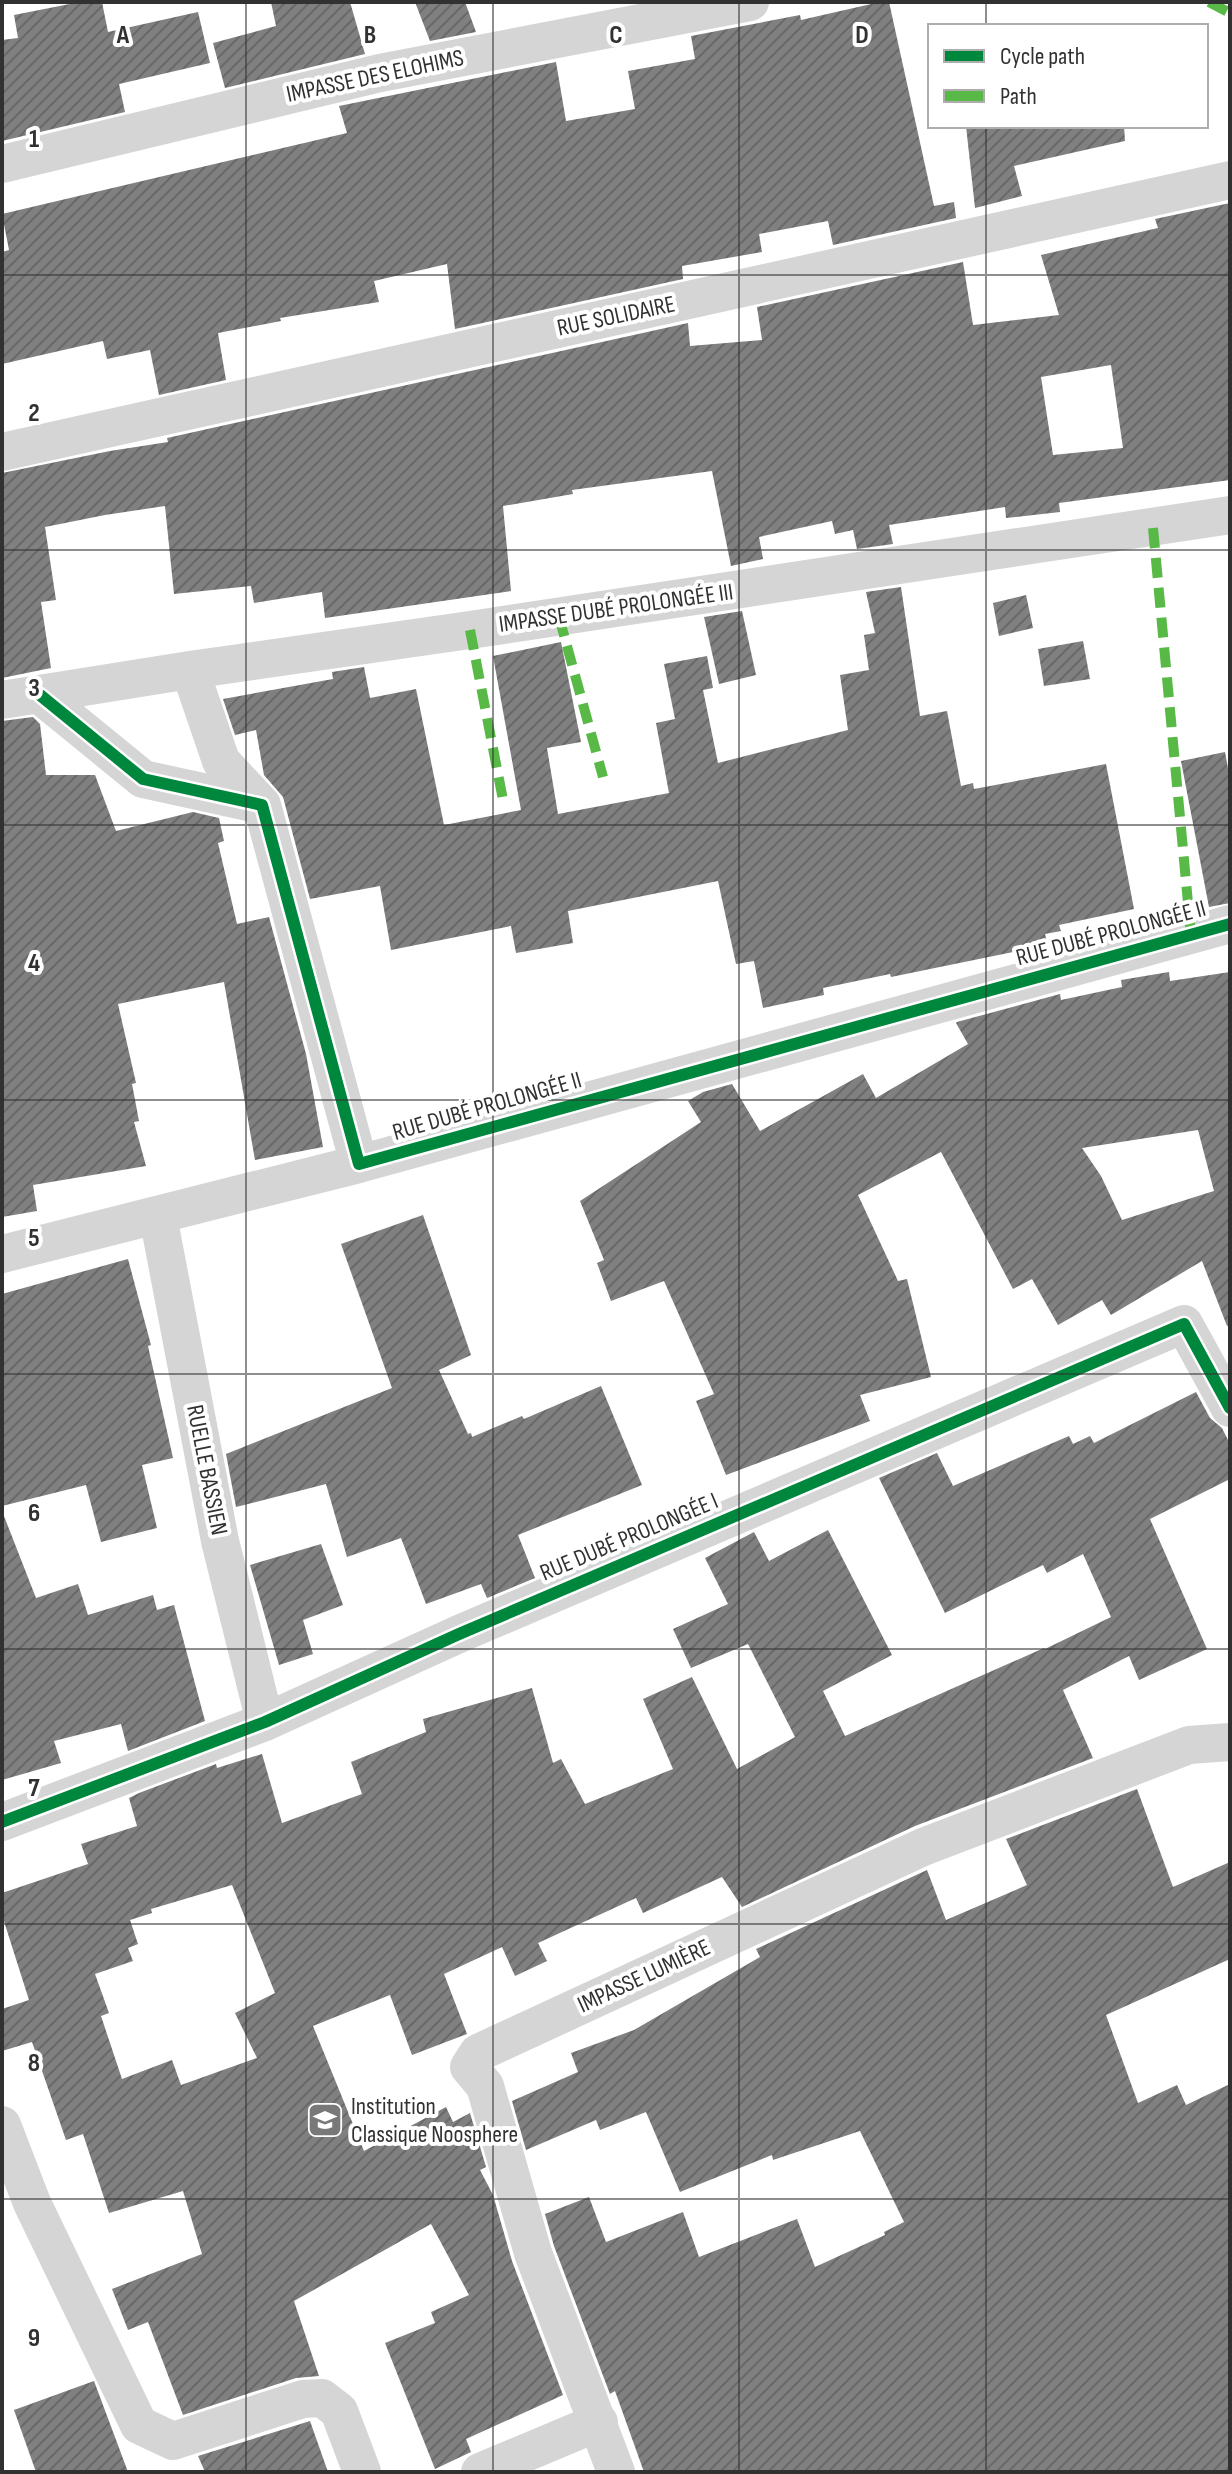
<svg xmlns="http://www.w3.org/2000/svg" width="1232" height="2474" viewBox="0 0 1232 2474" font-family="'Sofia Sans Condensed',sans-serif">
	<defs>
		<pattern id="building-hatch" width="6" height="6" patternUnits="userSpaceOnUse" patternTransform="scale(2)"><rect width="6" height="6" fill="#808080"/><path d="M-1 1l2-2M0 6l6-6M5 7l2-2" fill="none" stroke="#696969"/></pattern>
	</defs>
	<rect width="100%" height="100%" fill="#fff"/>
	<path fill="url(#building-hatch)" fill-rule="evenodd" d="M80,2h22l6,30 90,-20 12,51 -91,21 6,28 -123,29v-101l16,-2 -4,-23z
		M271,2h79l15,52 -140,34 -12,-45 63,-17z
		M415,2h50l11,30 -46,9z
		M880,2h9l45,204 20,-4 2,16 -123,27 -5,-24 -69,13 3,18 -80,14 1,13 -228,50 -8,-65 -73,17 5,21 -99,16 1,3 -63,12 8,47 -67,15 -9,-45 -43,9 -4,-18 -101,23v-112l7,-2 -7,-36 345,-81 -8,-27 217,-44 10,59 69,-12 -7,-38 67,-12 -4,-23 109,-21 1,5z
		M966,126h158l1,15 -111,25 8,30 -47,12z
		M1230,203v277l-171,23 1,9 -54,6 -1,-11 -116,18 4,19 -36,5 -4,-19 -18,4 -3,-13 -73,16 4,22 -32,7 -19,-95 -140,19 1,4 -70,12 8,85 -186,27 -3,-26 -68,11 -3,-17 -77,8 -9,-88 -60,9 -60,12 11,73 -15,2 10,66 -49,10v-205l108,-22 58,-9 -1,-4 521,-115 2,23 72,-6 -5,-33 206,-45 10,63 86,-10 -18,-60 117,-27 -3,-9zM1111,365l12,83 -70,7 -12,-78z
		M901,587l19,129 27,-5 14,75 12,-3 1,6 132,-25 28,145 -75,16 2,6 -16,3 3,11 -157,32 -1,-3 -67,14 1,7 -61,13 -9,-47 -18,3 -18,-83 -150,30 5,32 -57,10 -5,-27 -120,24 -11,-64 -70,13 -27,-102 -19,-22 -8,-45 -21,5 -12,-36 110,-20 -1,-7 32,-5 6,31 46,-9 28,136 77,-15 -28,-154 68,-14 20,100 -34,6 11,66 111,-21 -13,-70 19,-4 -11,-55 43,-8 6,32 -10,2 15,73 130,-33 -8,-55 29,-5 -5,-35 11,-2 -9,-41z
		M1026,595l7,33 -34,8 -6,-33z
		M742,611l14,64 -37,9 -15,-67z
		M1083,641l7,38 -46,7 -6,-37z
		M33,717l7,7 6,51h49l21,56 77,-19 26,6 5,23 -6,2 19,81 32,-7 37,137 17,93 -68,13 -31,-178 -106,22 18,79 -4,1 7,37 -5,1 12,44 -113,19 4,26 -35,6v-496z
		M1225,752l5,27v124l-21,4 -28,-146z
		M1169,972l1,9 60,-9v353l-3,1 -25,-65 -91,54 -9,-15 -44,25 -26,-46 -19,10 -72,-137 -83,43 40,86 9,-2 24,98 -71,18 10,26 -144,54 -30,-74 18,-7 -50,-113 -53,20 -14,-38 7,-3 -24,-59 121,-79 -13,-21 15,-9 29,-8 28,47 103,-57 13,24 92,-54 -12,-21 1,-1 103,-28 1,6 61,-13 -1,-7zM1198,1130l16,61 -92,29 -21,-44 -19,-28z
		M423,1215l48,140 -32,15 29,64 3,-1 1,4 50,-21 2,3 77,-33 41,99 -124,50 17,43 -48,20 -6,-14 -55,20 -25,-66 -54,19 -21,-73 -90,23 -10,-53 166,-66 -51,-144z
		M128,1259l23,86 -3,1 25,112 -31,7 15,63 -56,14 -15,-57 -84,21v-212z
		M1196,1392l14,26 12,10 8,16v35l-80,40 57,130 -68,31 -10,-24 -66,34 30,68 -178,68 -173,81 -20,-30 -79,36 -7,-15 -98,45 9,18 -32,15 -13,-29 -58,27 23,60 -55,21 -22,-60 -77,31 51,125 82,-44 7,15 17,-9 16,54 -6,3 13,25 19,66 51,134 -97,44 5,13 -36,17 -50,-126 50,-20 -4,-11 38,-17 -38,-71 -137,77 25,75 -23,2 -113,37 -35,-93 -20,8 -16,-41 90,-35 -19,-63 -74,22 -26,-79 -17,6 -34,-98 -30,9v-42l27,-9 -27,-85v-22l86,-29 -7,-20 56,-18 -8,-28 10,-5 77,-29 1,4 45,-14 20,69 80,-29 -11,-32 75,-30 -3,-13 109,-31 21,75 8,-4 24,45 88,-35 -30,-70 49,-22 45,92 58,-32 -47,-93 -57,24 -18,-39 55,-25 -23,-46 49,-26 15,29 59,-31 64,125 -69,36 22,45 199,-88 1,1 66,-32 -28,-63 -36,19 -4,-8 -98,48 -66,-135 58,-25 16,33 116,-50 4,8 17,-8 4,7zM232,1885l43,108 -40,20 22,45 -76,27 -9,-25 -50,19 -21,-63 8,-3 -14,-39 38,-13 -5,-13 10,-4 -8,-24 22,-7 -1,-4z
		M2,1516h2l32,82 42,-14 10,31 65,-20 4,15 17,-5 31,116 -77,30 -7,-27 -67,17 7,22 -59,17z
		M321,1544l22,61 -40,15 10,34 -34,11 -29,-100z
		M1137,1789l36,98 57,-25v97l-124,56 32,88 39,-18 9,20 44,-21v388h-586l-29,-81 -5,3 -56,-148 -9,-32 44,-17 17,45 77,-30 16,45 98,-38 18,48 70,-32 -1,-3 20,-10 -44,-91 -87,29 -1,-5 -92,37 -34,-80 -46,18 -4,-10 -70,30 -14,-49 66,-29 -7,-19 63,-23 126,-73 -4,-8 171,-79 19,50 81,-35 -21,-46z
		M94,2381l34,91h-92l-22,-62z
		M310,2421l18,51h-123l-7,-16z"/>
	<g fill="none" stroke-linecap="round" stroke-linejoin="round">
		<path stroke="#d5d5d5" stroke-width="38" d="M2,164l378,-91 370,-71
			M2,452l1228,-272
			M190,670l31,91 41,44
			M40,695l103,84 119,26 97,359 871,-240
			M2,700l188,-30 280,-40 760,-115
			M158,1216l62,325 45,181
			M2,1254l357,-90
			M2,1822l263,-100 194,-88 725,-310 46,84
			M2,2125l30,78 107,222 34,16 130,-42 19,-1 17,13 23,61
			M480,2472l119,-50
			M616,2472l-83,-219 -48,-167 -16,-19 9,-14 445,-206 266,-102 41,-3"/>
		<path stroke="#58b947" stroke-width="10" stroke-dasharray="20 10" stroke-linecap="butt" d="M1209,2l21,11
			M1153,528l38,407
			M559,617l44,160
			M470,630l34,175"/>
		<g stroke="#fff" stroke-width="17">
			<path id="cycleway" d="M40,695l103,84 119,26 97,359 871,-240
				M2,1822l263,-100 194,-88 725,-310 46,84"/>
		</g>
		<use href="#cycleway" stroke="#00873e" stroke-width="12"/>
	</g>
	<path fill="none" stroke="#313131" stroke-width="2" stroke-opacity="0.55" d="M246,2v2470M493,2v2470M739,2v2470M986,2v24M986,126v2346M2,275h1228M2,550h1228M2,825h1228M2,1100h1228M2,1374h1228M2,1649h1228M2,1924h1228M2,2199h1228"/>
	<defs>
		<g id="school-square" transform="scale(1.8)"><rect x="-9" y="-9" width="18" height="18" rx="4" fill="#797979" stroke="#fff"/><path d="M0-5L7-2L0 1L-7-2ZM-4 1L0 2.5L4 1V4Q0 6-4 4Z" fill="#fff"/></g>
	</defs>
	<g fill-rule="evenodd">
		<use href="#school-square" x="325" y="2120"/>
	</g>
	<g text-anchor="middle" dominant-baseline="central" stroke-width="8" stroke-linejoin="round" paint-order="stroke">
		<g font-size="24" fill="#313131" stroke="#fff">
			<text transform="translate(375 76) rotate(-12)">IMPASSE DES ELOHIMS</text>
			<text transform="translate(616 316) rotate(-12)">RUE SOLIDAIRE</text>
			<text transform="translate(616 608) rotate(-8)">IMPASSE DUBÉ PROLONGÉE III</text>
			<text transform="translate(1111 933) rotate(-15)">RUE DUBÉ PROLONGÉE II</text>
			<text transform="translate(487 1106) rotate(-16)">RUE DUBÉ PROLONGÉE II</text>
			<text transform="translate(207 1470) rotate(79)">RUELLE BASSIEN</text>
			<text transform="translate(629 1537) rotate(-23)">RUE DUBÉ PROLONGÉE I</text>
			<text transform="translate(644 1976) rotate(-25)">IMPASSE LUMIÈRE</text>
		</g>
		<g font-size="24" fill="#313131" stroke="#fff" text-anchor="start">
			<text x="351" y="2106">Institution<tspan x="351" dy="28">Classique Noosphere</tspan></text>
		</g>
	</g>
	<g font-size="26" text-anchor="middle" font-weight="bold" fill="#313131" stroke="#fff" stroke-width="8" stroke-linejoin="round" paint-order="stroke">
		<text x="123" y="43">A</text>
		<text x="370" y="43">B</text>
		<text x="616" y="43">C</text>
		<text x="862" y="43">D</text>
		<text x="34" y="147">1</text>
		<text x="34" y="421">2</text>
		<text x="34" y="696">3</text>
		<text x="34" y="971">4</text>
		<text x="34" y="1246">5</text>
		<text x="34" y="1521">6</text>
		<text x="34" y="1796">7</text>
		<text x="34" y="2071">8</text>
		<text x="34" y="2346">9</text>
	</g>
	<rect width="1232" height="2474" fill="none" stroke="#313131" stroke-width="8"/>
	<rect x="928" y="24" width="280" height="104" fill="#ffffff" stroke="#adadad" stroke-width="2"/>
	<rect x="944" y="50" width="40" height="12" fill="#00873e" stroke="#adadad" stroke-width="2"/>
	<text x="1000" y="64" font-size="24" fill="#313131">Cycle path</text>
	<rect x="944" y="90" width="40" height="12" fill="#58b947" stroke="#adadad" stroke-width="2"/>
	<text x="1000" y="104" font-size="24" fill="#313131">Path</text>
</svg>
